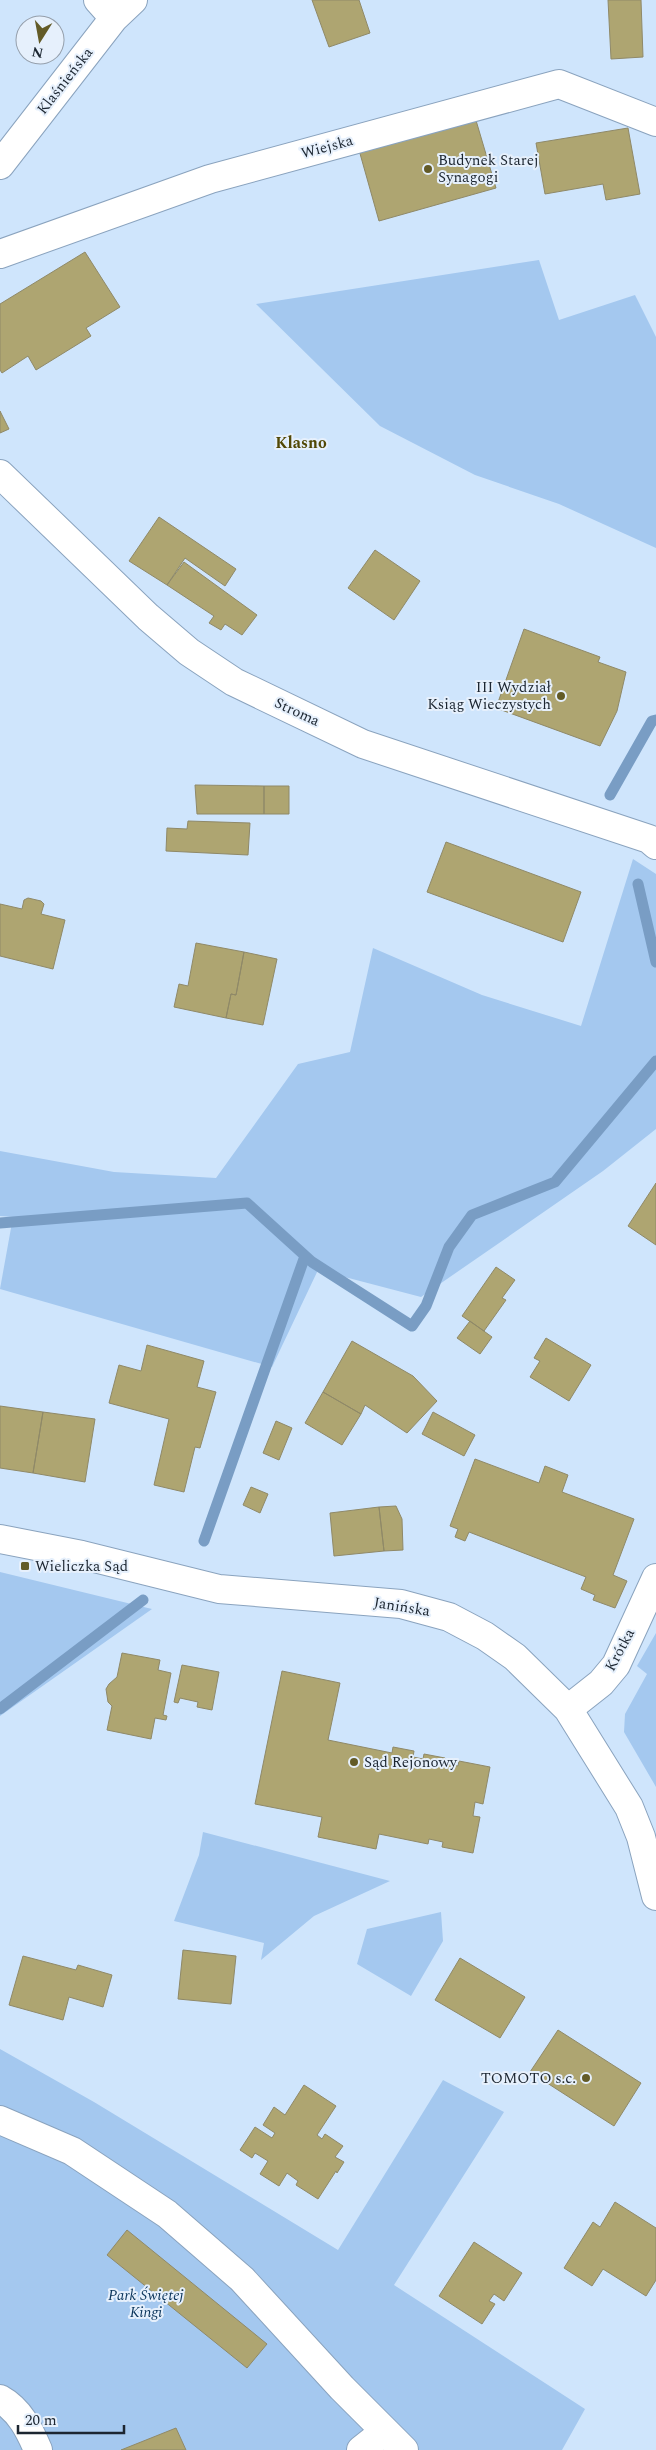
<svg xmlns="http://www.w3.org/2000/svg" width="656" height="2450" viewBox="0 0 656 2450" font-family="Spectral,serif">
	<rect width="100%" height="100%" fill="#cfe5fc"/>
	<path fill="#a4c8ef" d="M539,260l20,60 76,-25 21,42v211l-97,-44 -84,-29 -95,-49 -124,-122z
		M633,859l23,15v255l-53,42 -182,126 -103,-27 -46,97 -272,-78 13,-72 -13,-1v-65l114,21 102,6 82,-114 52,-12 23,-104 109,47 99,31z
		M0,1572l152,37 -152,107z
		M656,1633v154l-32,-55 1,-18 22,-40 -10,-8z
		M203,1832l187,49 -76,35 -53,44 3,-17 -90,-22 25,-66z
		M441,1912l2,29 -32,55 -54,-32 10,-35z
		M0,2049l94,53 244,148 105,-170 61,32 -110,173 191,124 -23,41h-562z"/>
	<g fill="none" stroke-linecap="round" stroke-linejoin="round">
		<path stroke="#799dc4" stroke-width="11" d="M610,795l42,-74 4,-1
			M638,884l18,78
			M0,1223l247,-20 65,59 100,64 14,-20 23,-59 23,-32 83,-33 101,-121
			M204,1541l101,-285
			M0,1709l143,-109"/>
	</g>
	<path fill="#aea571" stroke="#8f8968" d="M312,0h47l11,33 -41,14z
		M608,0h33l2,57 -32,2z
		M475,117l21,71 -117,33 -20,-71z
		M628,128l12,66 -34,6 -3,-16 -58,10 -9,-51z
		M85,252l35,55 -34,21 5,8 -55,34 -8,-14 -26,17 -2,-3v-66z
		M0,411l9,18 -9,4z
		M159,517l77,52 -11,17 -40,-28 -18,27 -38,-24z
		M375,550l45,31 -26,39 -46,-32z
		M184,562l73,53 -15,20 -17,-11 -4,6 -12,-7 5,-7 -47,-31z
		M524,629l76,28 -2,5 28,10 -9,39 -17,35 -104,-38z
		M195,785l69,1v28h-67z
		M264,786h25v28h-25z
		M188,821l62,2 -2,32 -82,-4 1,-23 20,1z
		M446,842l135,50 -18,50 -136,-50z
		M28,898l13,3 3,3 -3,10 24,6 -12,49 -53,-13v-52l22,5 2,-9z
		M196,943l48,9 -8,43 -5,-1 -5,24 -52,-11 5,-23 9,2z
		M244,952l33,7 -14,66 -37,-7 5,-24 5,1z
		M656,1183v62l-28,-19z
		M496,1267l19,13 -13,18 4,2 -22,31 -22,-15z
		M470,1321l22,16 -12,17 -23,-16z
		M546,1338l45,27 -22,36 -39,-24 10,-16 -6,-3z
		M352,1341l61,35 24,25 -30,32 -42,-28 -4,9 -38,-22z
		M147,1345l57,16 -7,26 19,5 -16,56 -5,-1 -11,45 -30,-7 15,-66 -60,-16 10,-38 22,6z
		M323,1392l38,22 -19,31 -37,-22z
		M0,1406l43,6 -10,61 -33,-5z
		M43,1412l52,7 -10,63 -52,-9z
		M433,1412l42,23 -11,21 -42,-22z
		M276,1421l16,7 -13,32 -16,-7z
		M475,1459l64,24 6,-17 23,9 -6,17 72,27 -21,56 14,6 -12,27 -22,-8 2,-5 -14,-6 5,-12 -117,-45 -4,9 -10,-4 3,-8 -8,-3z
		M251,1487l17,7 -8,19 -17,-8z
		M396,1506l6,13 1,31 -19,1 -5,-44z
		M379,1507l5,44 -50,5 -4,-43z
		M122,1653l38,7 -2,10 13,3 -8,42 4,1 -1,4 -11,-2 -4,21 -44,-9 5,-24 -4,-4 -2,-13 3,-5 8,-7z
		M182,1665l37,7 -7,38 -15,-3 1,-5 -18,-4 -2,5 -4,-1z
		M282,1671l58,12 -12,57 64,13 1,-6 21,4 -1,6 10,2 1,-5 21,4 -1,5 14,3 1,-5 31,6 -7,37 -8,-2 -2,14 7,1 -7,36 -31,-6 1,-5 -14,-3 -1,5 -49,-10 -3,15 -58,-12 4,-20 -67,-13z
		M183,1950l53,6 -5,48 -53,-5z
		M23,1956l53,14 2,-5 34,10 -9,32 -34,-10 -6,23 -54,-15z
		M460,1958l65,39 -25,41 -65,-38z
		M558,2030l83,53 -27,43 -84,-54z
		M304,2085l32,21 -19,29 5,4 3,-5 18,12 -8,11 9,5 -7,11 -1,-2 -18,28 -22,-14 2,-4 -11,-8 -8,13 -19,-12 8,-13 -13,-8 -3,5 -12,-8 15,-23 17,11 3,-5 -12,-8 11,-18 11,8z
		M615,2202l41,26v52l-10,16 -43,-27 -11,17 -28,-18 29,-46 7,5z
		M127,2230l140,114 -20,24 -140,-113z
		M474,2242l48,31 -18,28 -10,-7 -5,7 6,3 -13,20 -43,-28z
		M176,2428l10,22h-65z"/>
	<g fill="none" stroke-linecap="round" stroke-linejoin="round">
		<g stroke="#8aa3be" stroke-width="30">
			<path id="minor" d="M98,0l16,18
				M0,165l114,-147 19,-18
				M0,254l210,-75 349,-95 97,38
				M0,474l148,143 41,35 45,30 129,62 286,95 7,6
				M0,1539l82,16 137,34 182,15 48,13 36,19 30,21 53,52 61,98 12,30 15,59
				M568,1709l33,-26 15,-18 40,-87
				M0,2120l72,31 95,63 75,65 100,109 62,62
				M0,2399c20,11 30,32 38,51
				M361,2450l24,-19"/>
		</g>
		<use href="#minor" stroke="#fff" stroke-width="28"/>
	</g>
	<g fill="#635b27" stroke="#e6f0fc" stroke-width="2">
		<circle cx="428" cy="169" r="5"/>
		<circle cx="561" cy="696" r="5"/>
		<rect x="20" y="1561" width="10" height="10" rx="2.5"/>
		<circle cx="354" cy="1762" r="5"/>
		<circle cx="586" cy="2078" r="5"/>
	</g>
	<g text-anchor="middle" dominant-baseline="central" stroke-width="4" stroke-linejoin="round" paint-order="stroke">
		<g font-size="15" fill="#1c2631" stroke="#e6f0fc">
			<text transform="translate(65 81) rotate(-52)">Klaśnieńska</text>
			<text transform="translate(327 147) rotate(-15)">Wiejska</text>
			<text transform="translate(297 712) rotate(25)">Stroma</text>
			<text transform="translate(402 1607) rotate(9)">Janińska</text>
			<text transform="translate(620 1650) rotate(-62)">Krótka</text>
		</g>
		<g font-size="15" fill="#1c2631" stroke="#e6f0fc" text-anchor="start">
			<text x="438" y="160">Budynek Starej<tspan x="438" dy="17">Synagogi</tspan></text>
			<text x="551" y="687" text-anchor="end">III Wydział<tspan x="551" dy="17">Ksiąg Wieczystych</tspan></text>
			<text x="35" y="1566">Wieliczka Sąd</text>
			<text x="364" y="1762">Sąd Rejonowy</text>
			<text x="576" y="2078" text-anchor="end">TOMOTO s.c.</text>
		</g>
		<g font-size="15" font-style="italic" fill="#0a345a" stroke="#e6f0fc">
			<text x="146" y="2295">Park Świętej<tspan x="146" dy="17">Kingi</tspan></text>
		</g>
		<g font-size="16" font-weight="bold" fill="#514805" stroke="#e6f0fc">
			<text x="301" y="443">Klasno</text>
		</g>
	</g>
	<g transform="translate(40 40) rotate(191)"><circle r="24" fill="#e6f0fc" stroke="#959fab"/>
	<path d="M0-4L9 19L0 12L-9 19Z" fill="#635b27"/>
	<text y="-8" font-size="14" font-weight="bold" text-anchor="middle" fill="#1c2631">N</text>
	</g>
	<path d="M18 2425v8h106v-8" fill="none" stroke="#1c2631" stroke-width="2.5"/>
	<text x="25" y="2425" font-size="15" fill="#1c2631" stroke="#e6f0fc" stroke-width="4" paint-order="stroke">20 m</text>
</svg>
